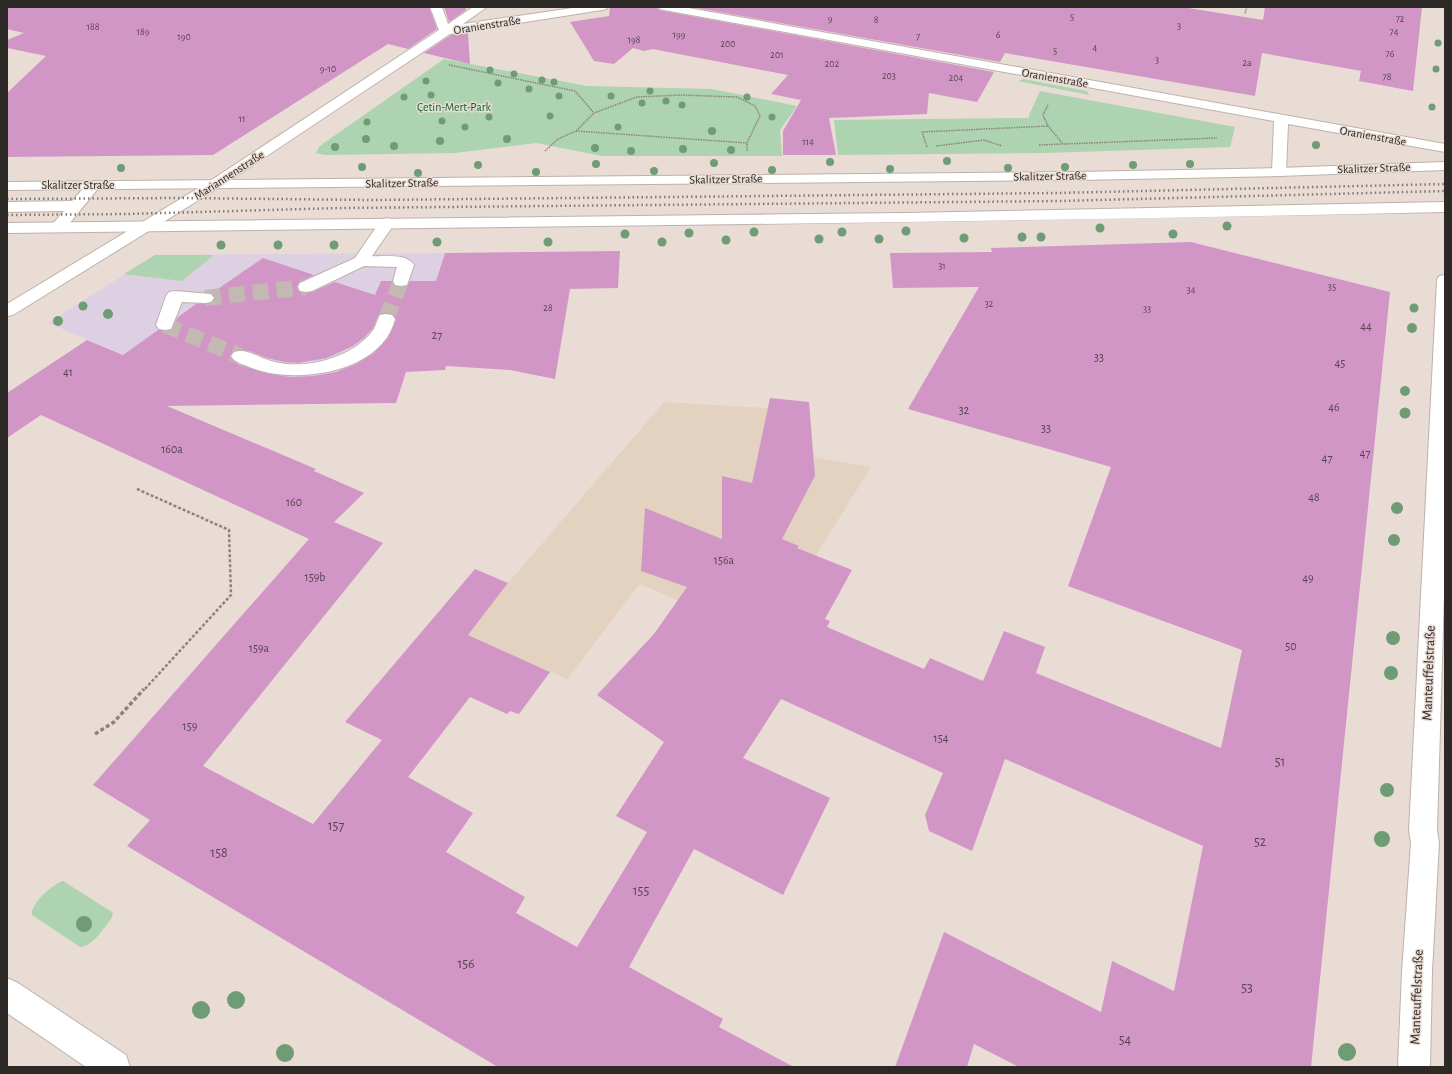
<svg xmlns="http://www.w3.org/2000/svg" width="1452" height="1074" viewBox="0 0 1452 1074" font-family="'Alegreya Sans',sans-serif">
	<rect width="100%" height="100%" fill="#e9dcd5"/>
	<path fill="#ddd0e3" d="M445,253l-42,127 -124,1 -152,-25 -79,-33 107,-68z"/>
	<path fill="#e4d2c1" d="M664,402l104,6 -8,40 111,19 -107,172 -124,-55 -73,95 -99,-44 40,-52z"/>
	<path fill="#add3b1" d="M444,59l143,27 125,3 85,17 -17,24 2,26h-180l-66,-13 -81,10 -130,2 -9,-2 3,-6 5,-4z
		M1023,79l64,12 2,4 -71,-14z
		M1040,91l195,36 -5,20 -185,6 -207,2 -4,-35 195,-2v-3z
		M155,255h59l-32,26 -58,-7z
		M63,881l49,31 1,3 -2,4c-7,9 -19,28 -31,28l-48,-32c-2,-11 21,-31 31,-34z"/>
	<path fill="#d296c6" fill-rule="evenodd" d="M7,7h422l8,22 -29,20 -20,-5 -175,111 -206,2v-64l39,-37 -39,-8v-8l17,-7 -17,-4z
		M444,7h22v3l-17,12z
		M610,7h46l3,3 5,1 330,61 -17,30 -48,-9 -2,21 -98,4 7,37h-53v-24l18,-31 -30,-6 17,-19 -135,-26 -9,2 -11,-3 -19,16 -20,-3 -24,-39 39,-6z
		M691,7h491l81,13 2,-13h157l-9,84 -54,-10 2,-10 -99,-18 -7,43 -250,-43 -5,9z
		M468,33l2,31 -46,-11 27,-18z
		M1191,242l199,50 -79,775h-292l-45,-23 -7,23h-72l49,-135 157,80 11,-51 62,30 29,-145 -198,-87 -33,92 -43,-20 -4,-16 18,-42 -162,-74 -38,59 87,40 -47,97 -89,-46 -65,118 94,52 -4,8 75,40h-296l-371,-221 23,-26 -57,-35 216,-246 -268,-124 -34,23v-45l80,-53 36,15 35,-25h13l7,-13 18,-13 16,-1 4,-5 -4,-5 51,-35 51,17 -15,7 -2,6 3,4h12l23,-10 40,13 6,-14h11l3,5 6,1 6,-1 3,-5h26l9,-28 175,-2 -2,37 -48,1 -15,90 -45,-9 -64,-4 -1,4 -39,2 -10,31 -229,3 149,63 -2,2 50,22 -30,29 49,21 -180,223 110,58 69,-84 -37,-18 130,-153 33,14 -40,52 82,37 -31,42 -9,-3 -3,3 -37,-17 -62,80 65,36 -27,39 79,45 -9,16 61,34 70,-115 -31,-16 48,-74 -67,-47 57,-61 33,-47 -46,-16 4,-63 77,31v-63l30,7 18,-85 39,4 6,74 -33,63 17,7 -2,2 55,22 -27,49 5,2 -3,6 97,42 6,-11 53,23 21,-50 41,16 -9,26 185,75 21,-98 -174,-64 43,-119 -203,-58 71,-122 -86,1 -3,-35 102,-1 -1,-4zM386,313l7,1 3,6 -8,18 -14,15 -18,11 -20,8 -23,4 -22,1 -21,-3 -30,-9 -6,-3 -4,-6 3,-5 6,-1 10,1 18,7 17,4 14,1 29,-5 26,-12 11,-8 9,-10 6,-14z"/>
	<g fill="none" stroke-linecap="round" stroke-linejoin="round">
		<path stroke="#c3b8b2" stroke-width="16" stroke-dasharray="16 8" stroke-linecap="butt" d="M205,298l101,-11
			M386,319l15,-38
			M165,325l75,31"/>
		<g stroke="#bdb1aa" stroke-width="2">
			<path id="minor" d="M430,7h12l6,17 25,-17h14l-24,17 116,-17h29l-2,2 -4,1 -152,24 -230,153 -207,128 -6,1v-12l203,-123 229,-151z
				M658,7h25l762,137v8l-157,-28 -2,48 -2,3 -5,1 -5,-1 -2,-3 2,-51 -610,-111 -4,-1z
				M94,181l5,1 2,3 -37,45 -6,2 -6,-2 -2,-3 14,-16 -57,1v-10l65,-1 17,-19z
				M387,218l6,2 2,3 -23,33c14,1 34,-3 42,9l-7,20 -6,1 -6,-1 -2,-4 4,-14 -33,-1 -52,25 -6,1 -6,-1 -2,-4 2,-4 55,-25 26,-38z
				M1445,275v287l-8,269 2,11 -7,130 -2,95h-32l4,-95 9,-130 -2,-11 28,-551 2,-4z
				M175,291l36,3 3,4 -3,4 -6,1 -23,-1 -11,27 -6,1 -6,-1 -3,-4 10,-29 3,-4z
				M386,314l6,1 3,4c-13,54 -99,66 -143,49 -7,-3 -17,-5 -21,-12l3,-4c13,-4 25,6 37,9 33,10 83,-3 103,-32 2,-4 3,-9 6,-14z
				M7,978l11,5 108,72 4,12h-44l-79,-54z"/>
		</g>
		<g stroke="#bdb1aa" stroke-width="2">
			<path id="major" d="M1445,162v8l-166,6 -203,4 -1069,10v-8l1069,-10 203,-4z
				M1445,202v10c-479,11 -959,15 -1438,21v-10l899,-10z"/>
		</g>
		<path stroke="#8c837e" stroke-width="1.5" stroke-dasharray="1.5 1" stroke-linecap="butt" d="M1245,13l2,-6
			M449,65l126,26 19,22
			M1048,105l-5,10 5,11 15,18
			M576,131l171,12v8
			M1039,145l178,-7
			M936,146l48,-6 18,6
			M927,147l-5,-15 126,-6
			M545,151l13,-12 18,-8 18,-18 43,-16 44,-2 56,2 18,9 5,10 -13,27"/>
		<path stroke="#8c837e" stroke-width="2.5" stroke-dasharray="3 2" stroke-linecap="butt" d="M137,489l92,41 2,65 -87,95"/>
		<path stroke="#8c837e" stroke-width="3.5" stroke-dasharray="4 2.5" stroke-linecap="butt" d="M95,734l19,-12 30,-33"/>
		<use href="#minor" fill="#fff" fill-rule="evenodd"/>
		<use href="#major" fill="#fff" fill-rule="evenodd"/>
		<path stroke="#817974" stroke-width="2.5" stroke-dasharray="1.5 3" stroke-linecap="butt" d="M7,199l173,-1 193,2 684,-7 388,-9
			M7,215l120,-1 213,-6 720,-7 385,-10"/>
	</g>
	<g fill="#6f9b75">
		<circle cx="1438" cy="43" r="3.5"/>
		<circle cx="1436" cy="69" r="3.5"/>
		<circle cx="490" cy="70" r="3.5"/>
		<circle cx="514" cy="74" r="3.5"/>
		<circle cx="542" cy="80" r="3.5"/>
		<circle cx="426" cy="81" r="3.5"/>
		<circle cx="554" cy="82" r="3.5"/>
		<circle cx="498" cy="83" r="3.5"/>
		<circle cx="529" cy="89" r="3.5"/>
		<circle cx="650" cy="91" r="3.5"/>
		<circle cx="431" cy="95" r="3.5"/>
		<circle cx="559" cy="96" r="3.5"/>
		<circle cx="611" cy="96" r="3.5"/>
		<circle cx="404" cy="97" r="3.5"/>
		<circle cx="747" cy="97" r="3.5"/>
		<circle cx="666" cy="101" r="3.5"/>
		<circle cx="642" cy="103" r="3.5"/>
		<circle cx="682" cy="105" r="3.5"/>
		<circle cx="1432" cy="107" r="3.5"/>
		<circle cx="550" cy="116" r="3.5"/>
		<circle cx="489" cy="117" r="3.5"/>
		<circle cx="772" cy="117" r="3.5"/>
		<circle cx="442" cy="121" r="3.5"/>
		<circle cx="367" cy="122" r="3.5"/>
		<circle cx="465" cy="127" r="3.5"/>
		<circle cx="618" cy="127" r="3.5"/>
		<circle cx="712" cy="131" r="4"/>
		<circle cx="366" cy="139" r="4"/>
		<circle cx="507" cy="139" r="4"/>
		<circle cx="440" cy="141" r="4"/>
		<circle cx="1316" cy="145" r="4"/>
		<circle cx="394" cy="146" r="4"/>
		<circle cx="335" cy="147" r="4"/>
		<circle cx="595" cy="148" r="4"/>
		<circle cx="683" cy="149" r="4"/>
		<circle cx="731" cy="150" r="4"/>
		<circle cx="631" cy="151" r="4"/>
		<circle cx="947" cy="161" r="4"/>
		<circle cx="830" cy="162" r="4"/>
		<circle cx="714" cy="163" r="4"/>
		<circle cx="596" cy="164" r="4"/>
		<circle cx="1190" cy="164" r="4"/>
		<circle cx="478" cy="165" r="4"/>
		<circle cx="1133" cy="165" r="4"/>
		<circle cx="362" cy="167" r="4"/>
		<circle cx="1065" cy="167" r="4"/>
		<circle cx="121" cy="168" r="4"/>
		<circle cx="1008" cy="168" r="4"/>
		<circle cx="890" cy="169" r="4"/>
		<circle cx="772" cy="170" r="4"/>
		<circle cx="654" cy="171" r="4"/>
		<circle cx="536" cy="172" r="4"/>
		<circle cx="418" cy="173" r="4"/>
		<circle cx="1227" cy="226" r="4.5"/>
		<circle cx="1100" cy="228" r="4.5"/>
		<circle cx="906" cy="231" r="4.5"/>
		<circle cx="754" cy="232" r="4.5"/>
		<circle cx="842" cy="232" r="4.5"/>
		<circle cx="689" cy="233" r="4.5"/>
		<circle cx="625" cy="234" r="4.5"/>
		<circle cx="1173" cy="234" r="4.5"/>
		<circle cx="1022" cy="237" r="4.5"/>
		<circle cx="1041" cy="237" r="4.5"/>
		<circle cx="964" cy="238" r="4.5"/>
		<circle cx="819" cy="239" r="4.5"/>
		<circle cx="879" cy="239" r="4.5"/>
		<circle cx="726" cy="240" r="4.5"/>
		<circle cx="437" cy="242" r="4.5"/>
		<circle cx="548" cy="242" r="4.5"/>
		<circle cx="662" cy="242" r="4.5"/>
		<circle cx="221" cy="245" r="4.5"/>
		<circle cx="278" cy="245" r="4.5"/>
		<circle cx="334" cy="245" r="4.5"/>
		<circle cx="83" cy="306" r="4.5"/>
		<circle cx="1414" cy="308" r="4.5"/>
		<circle cx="108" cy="314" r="5"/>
		<circle cx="58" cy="321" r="5"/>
		<circle cx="1412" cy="328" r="5"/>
		<circle cx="1405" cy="391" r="5"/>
		<circle cx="1405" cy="413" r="5.5"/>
		<circle cx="1397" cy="508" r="6"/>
		<circle cx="1394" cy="540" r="6"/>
		<circle cx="1393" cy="638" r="7"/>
		<circle cx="1391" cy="673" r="7"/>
		<circle cx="1387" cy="790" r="7"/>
		<circle cx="1382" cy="839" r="8"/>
		<circle cx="84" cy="924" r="8"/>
		<circle cx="236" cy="1000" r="9"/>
		<circle cx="201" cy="1010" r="9"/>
		<circle cx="1347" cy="1052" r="9"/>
		<circle cx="285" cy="1053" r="9"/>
	</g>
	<g text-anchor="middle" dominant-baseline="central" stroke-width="3" stroke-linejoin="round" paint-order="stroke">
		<g font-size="10" fill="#56444e">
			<text x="1072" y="17">5</text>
			<text x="830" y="19">9</text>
			<text x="1400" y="19">72</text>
			<text x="876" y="20">8</text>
			<text x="1179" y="26">3</text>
			<text x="93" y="27">188</text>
			<text x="143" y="32">189</text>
			<text x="1394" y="32">74</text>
			<text x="679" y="35">199</text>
			<text x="998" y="35">6</text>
			<text x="184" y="37">190</text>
			<text x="918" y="37">7</text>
			<text x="634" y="40">198</text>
			<text x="728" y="44">200</text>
			<text x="1095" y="48">4</text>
			<text x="1055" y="51">5</text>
			<text x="1390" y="54">76</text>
			<text x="777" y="55">201</text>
			<text x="1157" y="60">3</text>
			<text x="1247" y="63">2a</text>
			<text x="832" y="64">202</text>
			<text x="328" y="69">9-10</text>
			<text x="889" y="76">203</text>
			<text x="1387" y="77">78</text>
			<text x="956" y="78">204</text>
			<text x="242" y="119">11</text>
			<text x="808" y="142">114</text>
			<text x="942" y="266">31</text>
			<text x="1332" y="287">35</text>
			<text x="1191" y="290">34</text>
			<text x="989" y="304">32</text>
			<text x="548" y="308">28</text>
			<text x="1147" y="309">33</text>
		</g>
		<g font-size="12" fill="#2d2926" stroke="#e9dcd5">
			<text transform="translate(487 25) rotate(-9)">Oranienstraße</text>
			<text transform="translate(1055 78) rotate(10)">Oranienstraße</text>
			<text transform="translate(1373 136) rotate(10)">Oranienstraße</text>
			<text transform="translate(1374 168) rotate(-2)">Skalitzer Straße</text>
			<text transform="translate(229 175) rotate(-33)">Mariannenstraße</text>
			<text transform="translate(1050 176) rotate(-1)">Skalitzer Straße</text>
			<text transform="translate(726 179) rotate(-1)">Skalitzer Straße</text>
			<text transform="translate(402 183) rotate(-1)">Skalitzer Straße</text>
			<text x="78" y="185">Skalitzer Straße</text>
		</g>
		<g font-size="12" fill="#0b6627" stroke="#e9dcd5">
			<text x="454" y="107">Çetin-Mert-Park</text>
		</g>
		<g font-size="12" fill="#56444e">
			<text x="1366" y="326">44</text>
			<text x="437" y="335">27</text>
			<text x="1099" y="357">33</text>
			<text x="1340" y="363">45</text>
			<text x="68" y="372">41</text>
			<text x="1334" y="407">46</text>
			<text x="964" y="410">32</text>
			<text x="1046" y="428">33</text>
			<text x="172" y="449">160a</text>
			<text x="1365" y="453">47</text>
			<text x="1327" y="458">47</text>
			<text x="1314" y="497">48</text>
			<text x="294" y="502">160</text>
			<text x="724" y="560">156a</text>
			<text x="315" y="577">159b</text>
			<text x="1308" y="578">49</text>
			<text x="1291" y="646">50</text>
			<text x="259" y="648">159a</text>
			<text x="190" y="726">159</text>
			<text x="941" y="738">154</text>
		</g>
		<g font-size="14" fill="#2d2926" stroke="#e9dcd5">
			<text transform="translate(1429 673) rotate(-88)">Manteuffelstraße</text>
			<text transform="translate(1417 997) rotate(-88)">Manteuffelstraße</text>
		</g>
		<g font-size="14" fill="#56444e">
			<text x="1280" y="762">51</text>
			<text x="336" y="826">157</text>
			<text x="1260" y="842">52</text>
			<text x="219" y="853">158</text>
			<text x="641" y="891">155</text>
			<text x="466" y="964">156</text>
			<text x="1247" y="988">53</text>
			<text x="1125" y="1040">54</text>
		</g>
	</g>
	<rect width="1452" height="1074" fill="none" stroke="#2d2926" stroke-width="16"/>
</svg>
